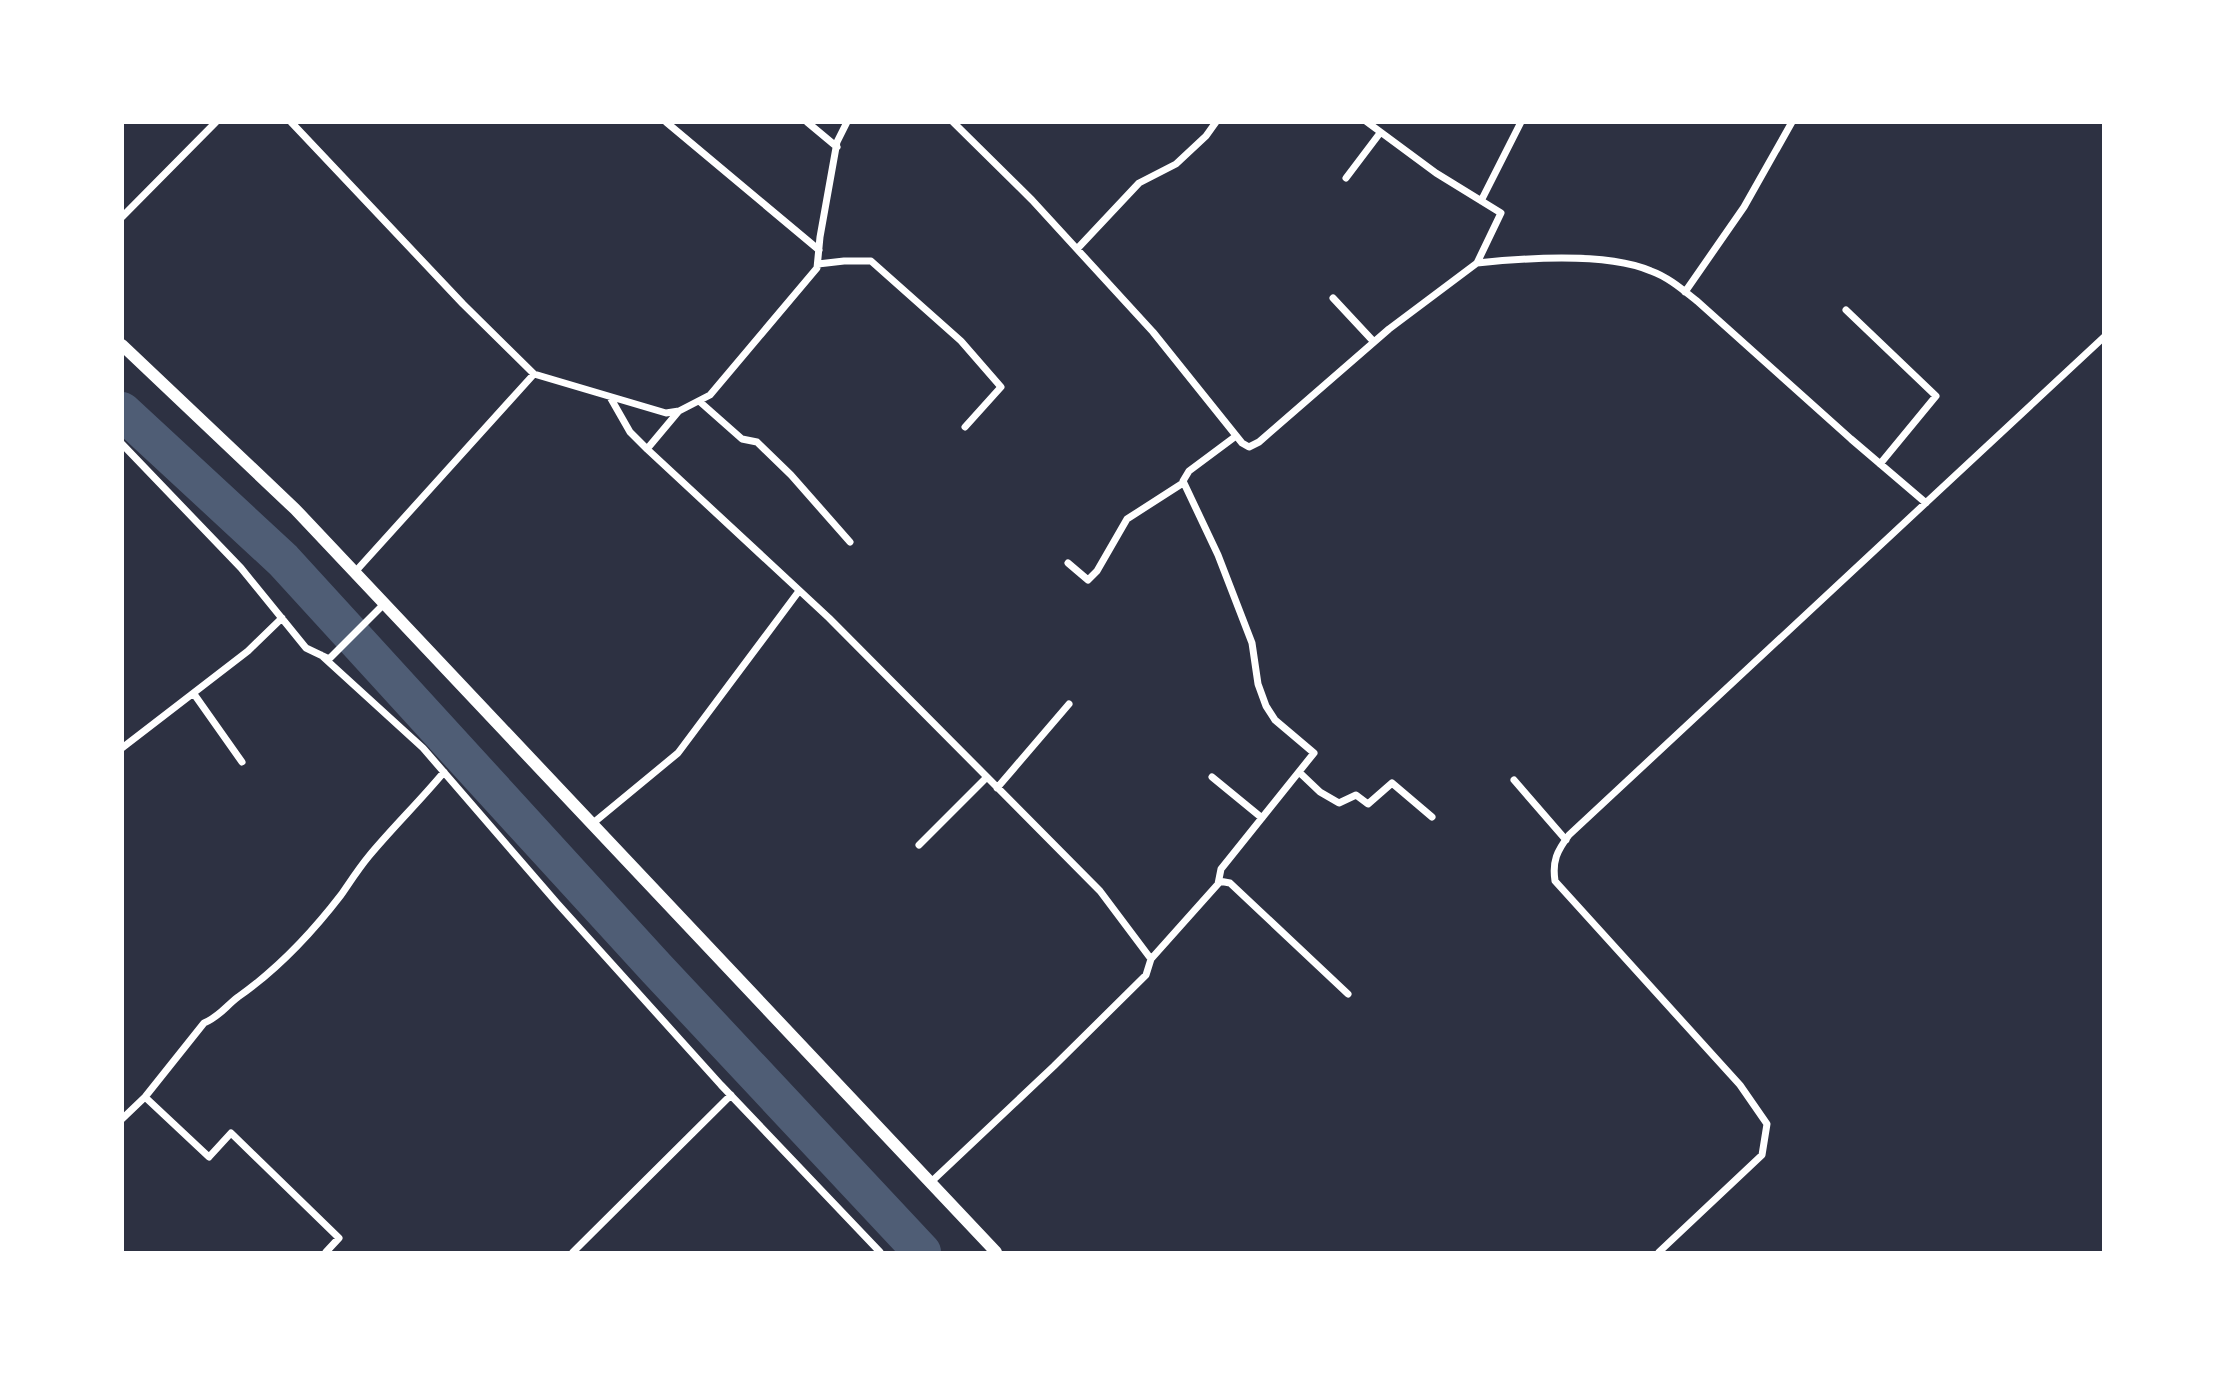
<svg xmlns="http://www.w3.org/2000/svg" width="2226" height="1375" viewBox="0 0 2226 1375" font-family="'Source Sans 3',sans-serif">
	<rect width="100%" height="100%" fill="#2d3142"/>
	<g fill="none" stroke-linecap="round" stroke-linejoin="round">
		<path stroke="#4f5d75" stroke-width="38" d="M122,411l161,149 374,409 265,283"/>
		<path stroke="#fff" stroke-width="7" d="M291,122l172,182 71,70 132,39 13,-2 31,-16 107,-127 3,-31 17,-95 10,-20
			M666,122l153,128
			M807,122l30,25
			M953,122l79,78 121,132 89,111 7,4 10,-5 130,-113 88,-66 24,-50 -65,-40 -69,-51
			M1346,178l34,-45
			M1481,201l40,-79
			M122,217l94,-95
			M1077,249l62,-66 37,-19 30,-28 10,-14
			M1477,263c48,-5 130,-11 174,8 17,6 32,19 46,30l154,138 75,64
			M818,264l26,-3h27l90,80 40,46 -36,40
			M1685,292l59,-85 48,-85
			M1333,298l41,44
			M1846,310l90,86 -56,68
			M610,397l20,35 17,17 182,169 158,159 113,114 51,68
			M699,401l43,38 15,3 34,33 59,67
			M122,444l119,124 65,80 23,11 55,-55
			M647,449l31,-37
			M1068,563l20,17 9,-9 30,-52 56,-36
			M355,572l179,-198
			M321,655l102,93 134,155 164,182 159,167
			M194,694l48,68
			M122,748l126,-97 34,-33
			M1299,772l21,20 19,11 17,-8 12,9 24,-21 40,34
			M1212,777l50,41
			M1514,780l52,60
			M997,788l72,-84
			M592,824l86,-71 121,-162
			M919,845l68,-68
			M1219,881l11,2 118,111
			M145,1097l64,60 22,-24 108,105 -13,14
			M122,1119l23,-22 59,-74c15,-6 22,-17 34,-26 40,-28 73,-63 103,-102 9,-13 18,-27 28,-39 24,-29 51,-55 75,-84
			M930,1183l124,-117 92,-91 5,-16 67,-75 3,-15 93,-116 -39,-33 -9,-14 -8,-22 -6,-41 -34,-88 -35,-74 6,-10 47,-35
			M573,1252l158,-157
			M1659,1252l103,-97 5,-31 -27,-39 -185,-204c-3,-20 2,-30 14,-46l535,-498"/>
		<path stroke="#fff" stroke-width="12" d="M122,345l173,164 701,743"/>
	</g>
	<rect width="2226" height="1375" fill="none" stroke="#ffffff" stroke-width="248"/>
</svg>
